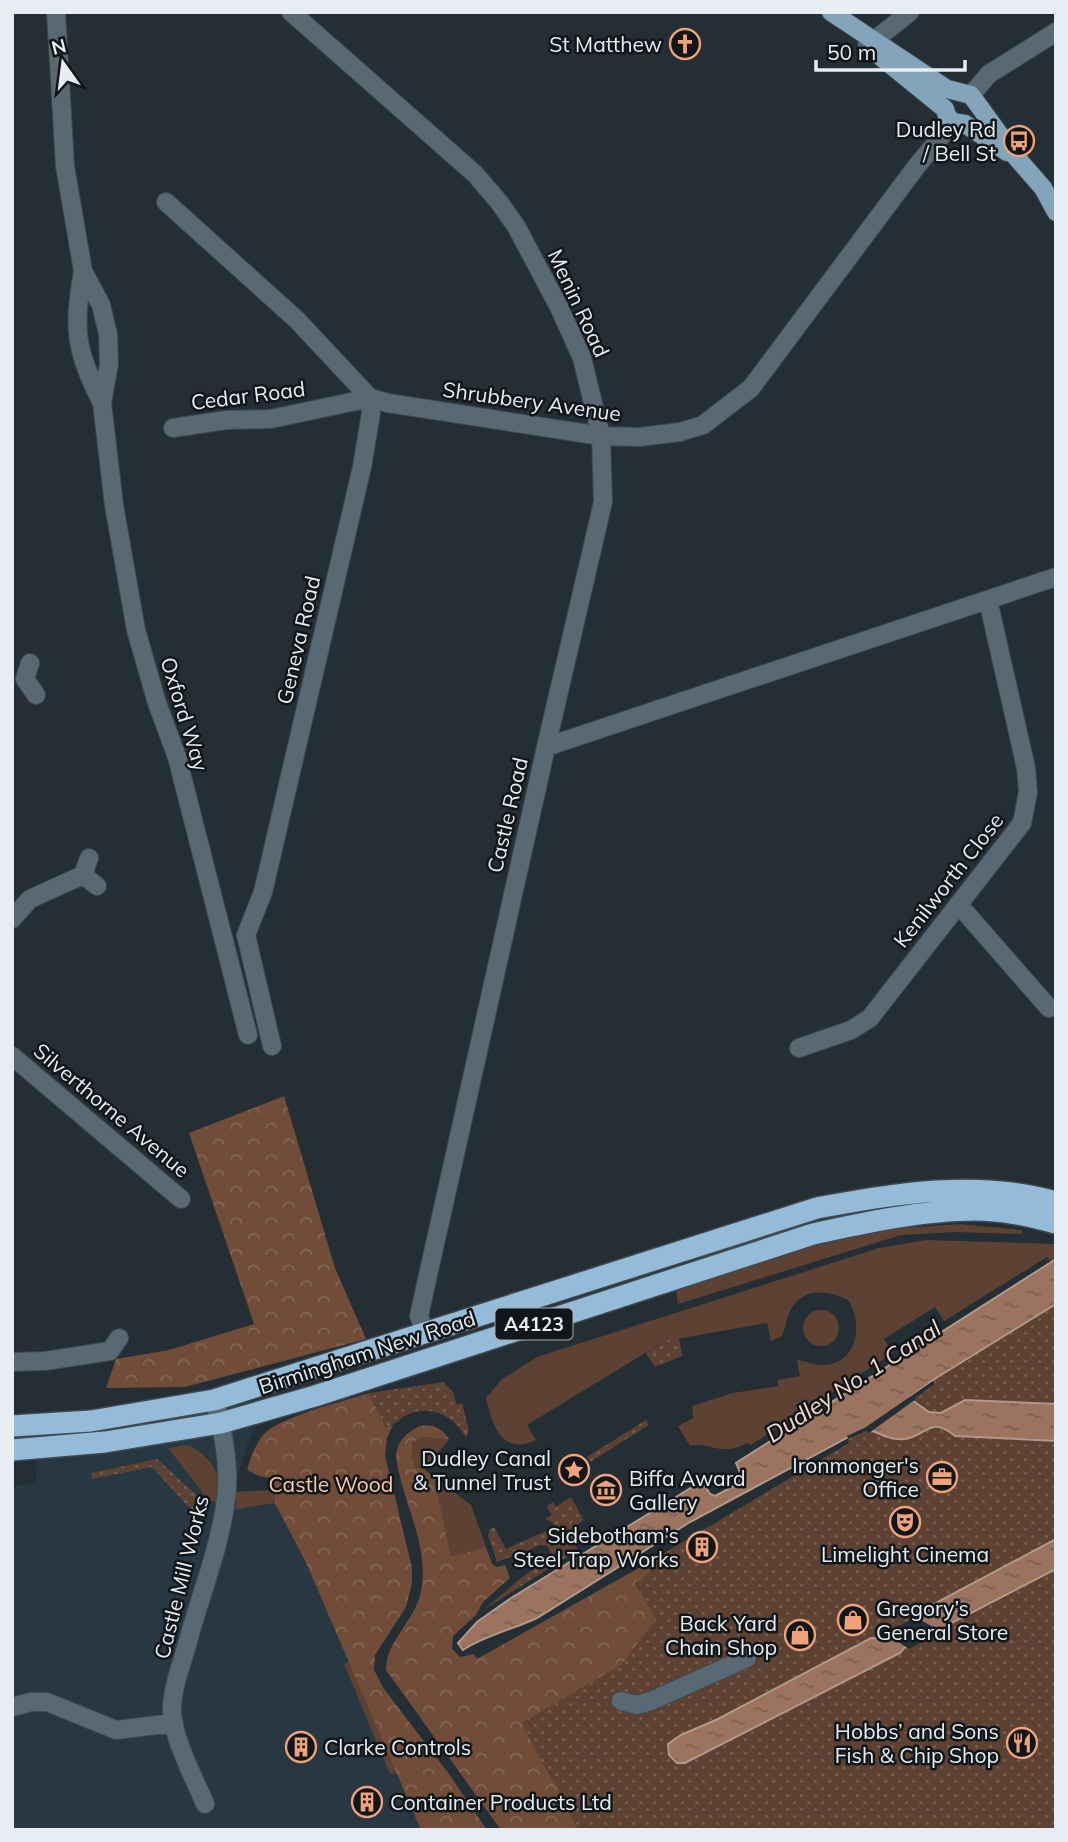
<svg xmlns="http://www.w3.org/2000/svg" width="1068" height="1842" viewBox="0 0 1068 1842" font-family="Mulish,sans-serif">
	<defs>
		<pattern id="forest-crowns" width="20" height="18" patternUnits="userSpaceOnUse" patternTransform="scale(1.75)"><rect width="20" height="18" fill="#714c39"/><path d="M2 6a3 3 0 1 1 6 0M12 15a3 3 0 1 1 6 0" fill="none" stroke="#856656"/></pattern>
		<pattern id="park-dots" width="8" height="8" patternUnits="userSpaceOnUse" patternTransform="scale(1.75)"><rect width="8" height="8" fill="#5d4132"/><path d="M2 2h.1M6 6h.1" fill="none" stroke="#745d50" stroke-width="1.8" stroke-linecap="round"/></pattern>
		<pattern id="water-ripples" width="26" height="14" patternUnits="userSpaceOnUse" patternTransform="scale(1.75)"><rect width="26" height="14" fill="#9b735f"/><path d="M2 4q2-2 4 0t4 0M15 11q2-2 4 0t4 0" fill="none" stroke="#796156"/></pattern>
	</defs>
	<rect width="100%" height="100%" fill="#242e35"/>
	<path fill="#283843" d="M260,1399l7,21 -11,6 -6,11 -8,23 -6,31 37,-1 2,13 33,64 113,263h-409v-343l24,-5 -1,-44 147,-18z"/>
	<path fill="#5d4132" d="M959,1224l63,6v4l-67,-2 -54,3 -223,69 -2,-15 145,-48 69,-12z
		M926,1240l130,4v15l-5,3 -4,-5 -103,64 -9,-14 -51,32 9,14 -142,92 -4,-2c-29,15 -34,-2 -57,3l-12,-20 15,-8 -1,-12 41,-13 45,-7v-6l22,-4 -3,-16c9,1 19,6 28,5 32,-2 39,-41 23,-65 -21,-11 -49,-13 -59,14 -4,7 -3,15 -7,22l-11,5 -4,-18 -102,18 -138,84 9,15c-35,17 -44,-17 -50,-42l16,-19 35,-22 342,-109z
		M803 1328a18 18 0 1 1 36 0a18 18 0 1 1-36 0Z
		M421,1437l28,2 -24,31 -10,-3 -3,-11v-13z
		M186,1445c13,3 30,20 32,33 2,8 0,16 -1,24l-8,-1 -41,-53z
		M434,1477l37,28 15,42 -35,11z
		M273,1490l2,13 -39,6v-17z
		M349,1662l49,112h-8l-46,-110z"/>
	<path fill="url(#forest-crowns)" d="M284,1096l51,172 31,71 -181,48 -79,1 10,-29 53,-9 85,-26 -65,-191z
		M369,1393l17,35 7,-3 -6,13 -2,17 27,113v15l-6,24 -31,48 -1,15 10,19 65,85 38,56h-66l-113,-263 -33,-64 -3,-25 -13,-2 -12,-6c3,-11 8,-25 16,-35 15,-18 82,-34 106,-42z
		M420,1426c13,-2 22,2 29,13l-28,-2 -9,6v13l3,11 10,3 9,7 17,80 35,-10 6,17 5,3 8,-2 5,13 -27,24 -7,13 -23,21 -1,13 8,8 14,-3 3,5 169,-95 5,9 -16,10 21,35 48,-29 -136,221 11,20h-78l-115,-160c0,-30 30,-50 35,-79 9,-45 -19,-90 -25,-134 0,-14 10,-25 24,-31z"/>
	<path fill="url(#park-dots)" d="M1056,1304v526h-477l-58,-107 100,-58 35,-46 -21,-37 16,-9 -5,-9 203,-121 -2,-7 19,-9 70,-49z
		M679,1338l3,18 -27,11 -9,-14 19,-12z
		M443,1382l10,10 4,13 5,-2 7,27 -3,8c-12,-23 -37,-35 -61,-22 -6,4 -11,9 -19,12l-17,-35z
		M646,1420l3,5 -59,37 -3,-5z
		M157,1459l44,40v11l-6,4 -43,-47 -60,12 -1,-6z
		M571,1497l13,23c-13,8 -13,18 -6,30l-93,59 37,-32 26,-18 2,-8 -3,-5 -6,-1 -44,17 -9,-27 2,-6 4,-2 12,22 47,-21v-5l-8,-4 7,-4 -5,-9 6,-4 3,5z"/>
	<path fill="url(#water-ripples)" stroke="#b2988b" stroke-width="2" d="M1056,1259v45l-120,74 -27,20 20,14 12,1 24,-13 91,4v37l-101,-5c-26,-21 -27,0 -51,3 -13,2 -27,-7 -39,-11l-175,94 -153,96c-23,11 -54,18 -74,32l-5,-7 19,-21 34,-24 191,-117 8,13 5,2 23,-12 4,-7 -6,-14z
		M1056,1539v30l-151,78 -5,6 -215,110h-8l-8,-8 -1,-11 13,-9 37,-16 153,-81c21,2 50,-16 61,-33z"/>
	<path fill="#242e35" d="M933,1381l2,3 -20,14 1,1 -47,34 -3,-2 -18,8 -1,-3 19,-9z
		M916,1617l25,15 -32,17 -24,-16z"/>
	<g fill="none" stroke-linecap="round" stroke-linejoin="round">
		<g stroke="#3f494f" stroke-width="20">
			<path id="minor" d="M56,12l9,154 18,105 18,34 7,29 1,30 -7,39 12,102 22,125 21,73 20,54 71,278
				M291,12l184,162 24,28 17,24 43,81 23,51 19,78 2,66 -57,245
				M867,46l43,-34
				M971,95l18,-21 67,-42
				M166,202l131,118 73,78 18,5 213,33 38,1 41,-5 23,-7 48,-37 165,-221 37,-45
				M83,271c-10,59 -8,78 19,132
				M173,428l53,-8 45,-1 99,-21 1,15 -9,54 -99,425 -17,43 26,111
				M30,663l-5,16 11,16
				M89,858l-6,17 14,11
				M959,905l90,103
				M12,919l18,-20 53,-24
				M799,1048l52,-18 19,-12 152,-195 6,-31 -2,-24 -38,-168
				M12,1056l169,143
				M426,1334l-7,-18 3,-14 124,-555 510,-170
				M12,1362l33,-1 65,-10 9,-13
				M621,1701l16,4 14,-4 96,-43
				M12,1707l19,-5h16l69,28 58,-7
				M205,1804c-11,-27 -31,-63 -33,-91 -1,-22 9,-47 15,-68 12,-46 31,-92 38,-139 6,-35 -1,-73 -11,-106"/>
		</g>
		<g stroke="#3f494f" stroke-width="20">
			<path id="major" d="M831,12l116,77 24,6 45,62 27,31 13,24
				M881,57l64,52 2,7 6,6 12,2 42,28"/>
		</g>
		<g stroke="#3f494f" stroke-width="24">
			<path id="highway" d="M12,1426l79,-5 123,-21 603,-192c78,-14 160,-29 239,-6
				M12,1450l93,-8 116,-19 94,-27 498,-162c50,-11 110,-24 162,-24 28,0 54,6 81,13"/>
		</g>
		<use href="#minor" stroke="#596974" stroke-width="18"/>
		<use href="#major" stroke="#83a4bb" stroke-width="18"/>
		<use href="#highway" stroke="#94bbd7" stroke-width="21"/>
	</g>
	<defs>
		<g id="church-ring" transform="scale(1.575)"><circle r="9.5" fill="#111619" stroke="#f0a27a" stroke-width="1.5"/><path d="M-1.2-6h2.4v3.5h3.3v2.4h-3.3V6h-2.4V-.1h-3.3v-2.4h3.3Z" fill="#f0a27a"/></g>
		<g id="bus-ring" transform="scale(1.575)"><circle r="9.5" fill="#111619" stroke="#f0a27a" stroke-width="1.5"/><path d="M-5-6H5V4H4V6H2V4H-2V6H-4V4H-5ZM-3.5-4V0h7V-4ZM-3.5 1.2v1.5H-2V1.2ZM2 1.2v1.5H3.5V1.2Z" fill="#f0a27a"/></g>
		<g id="sight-ring" transform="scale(1.575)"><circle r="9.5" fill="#111619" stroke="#f0a27a" stroke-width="1.5"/><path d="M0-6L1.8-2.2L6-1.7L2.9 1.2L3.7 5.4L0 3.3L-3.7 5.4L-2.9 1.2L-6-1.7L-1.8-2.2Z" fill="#f0a27a"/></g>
		<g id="office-ring" transform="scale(1.575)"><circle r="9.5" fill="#111619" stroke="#f0a27a" stroke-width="1.5"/><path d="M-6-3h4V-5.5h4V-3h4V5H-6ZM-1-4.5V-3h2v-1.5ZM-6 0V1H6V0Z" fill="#f0a27a"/></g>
		<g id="museum-ring" transform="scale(1.575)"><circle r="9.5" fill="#111619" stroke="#f0a27a" stroke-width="1.5"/><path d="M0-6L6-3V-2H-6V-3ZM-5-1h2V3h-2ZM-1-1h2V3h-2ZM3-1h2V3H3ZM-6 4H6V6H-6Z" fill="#f0a27a"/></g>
		<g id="theatre-ring" transform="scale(1.575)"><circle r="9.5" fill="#111619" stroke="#f0a27a" stroke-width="1.5"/><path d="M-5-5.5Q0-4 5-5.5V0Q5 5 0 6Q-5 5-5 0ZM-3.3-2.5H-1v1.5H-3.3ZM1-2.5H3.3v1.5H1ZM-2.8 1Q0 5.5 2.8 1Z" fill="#f0a27a"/></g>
		<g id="building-ring" transform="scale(1.575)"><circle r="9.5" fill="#111619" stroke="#f0a27a" stroke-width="1.5"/><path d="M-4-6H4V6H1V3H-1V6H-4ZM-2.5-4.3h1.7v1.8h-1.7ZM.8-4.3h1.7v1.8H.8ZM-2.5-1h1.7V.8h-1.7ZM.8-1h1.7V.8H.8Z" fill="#f0a27a"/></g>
		<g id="shop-ring" transform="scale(1.575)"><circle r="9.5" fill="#111619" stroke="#f0a27a" stroke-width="1.5"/><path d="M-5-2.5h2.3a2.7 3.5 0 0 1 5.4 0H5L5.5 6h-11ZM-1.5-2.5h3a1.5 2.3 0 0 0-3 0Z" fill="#f0a27a"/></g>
		<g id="restaurant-ring" transform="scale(1.575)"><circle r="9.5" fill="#111619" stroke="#f0a27a" stroke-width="1.5"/><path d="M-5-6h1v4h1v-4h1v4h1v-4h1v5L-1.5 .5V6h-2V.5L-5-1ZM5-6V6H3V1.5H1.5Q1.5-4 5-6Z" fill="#f0a27a"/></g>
	</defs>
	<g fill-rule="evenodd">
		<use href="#church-ring" x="685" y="44"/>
		<use href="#bus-ring" x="1019" y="141"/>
		<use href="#sight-ring" x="574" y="1470"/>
		<use href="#office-ring" x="942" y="1477"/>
		<use href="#museum-ring" x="606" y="1490"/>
		<use href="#theatre-ring" x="905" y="1522"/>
		<use href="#building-ring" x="702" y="1547"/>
		<use href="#shop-ring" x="853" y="1620"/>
		<use href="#shop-ring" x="800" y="1635"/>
		<use href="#restaurant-ring" x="1022" y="1743"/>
		<use href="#building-ring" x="301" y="1747"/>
		<use href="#building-ring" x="367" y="1802"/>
	</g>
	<g text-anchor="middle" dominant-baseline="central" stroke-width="5" stroke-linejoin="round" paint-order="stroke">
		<rect fill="#111619" stroke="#a7acb1" stroke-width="2" x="495.5" y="1308.5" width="77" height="31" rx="5"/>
		<g font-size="19" font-weight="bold" fill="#e7edf2">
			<text x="534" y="1324">A4123</text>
		</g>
		<g font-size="21" fill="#e7edf2" stroke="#111619" text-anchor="end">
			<text x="662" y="44">St Matthew</text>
			<text x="996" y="129">Dudley Rd<tspan x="996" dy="24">/ Bell St</tspan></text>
			<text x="551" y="1458">Dudley Canal<tspan x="551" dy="24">&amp; Tunnel Trust</tspan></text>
			<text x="919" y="1465">Ironmonger's<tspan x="919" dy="24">Office</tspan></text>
			<text x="629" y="1478" text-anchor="start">Biffa Award<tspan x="629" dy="24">Gallery</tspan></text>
			<text x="679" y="1535">Sidebotham’s<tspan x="679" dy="24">Steel Trap Works</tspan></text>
			<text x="905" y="1554" text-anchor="middle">Limelight Cinema</text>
			<text x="876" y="1608" text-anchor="start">Gregory’s<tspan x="876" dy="24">General Store</tspan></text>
			<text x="777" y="1623">Back Yard<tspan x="777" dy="24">Chain Shop</tspan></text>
			<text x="999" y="1731">Hobbs’ and Sons<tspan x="999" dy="24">Fish &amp; Chip Shop</tspan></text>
			<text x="324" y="1747" text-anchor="start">Clarke Controls</text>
			<text x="390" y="1802" text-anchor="start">Container Products Ltd</text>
		</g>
		<g font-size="21" fill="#e7edf2" stroke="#111619">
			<text transform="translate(579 303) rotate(65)">Menin Road</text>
			<text transform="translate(248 395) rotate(-7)">Cedar Road</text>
			<text transform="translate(532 401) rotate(8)">Shrubbery Avenue</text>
			<text transform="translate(298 640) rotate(-77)">Geneva Road</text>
			<text transform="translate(185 714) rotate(73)">Oxford Way</text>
			<text transform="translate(507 815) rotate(-77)">Castle Road</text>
			<text transform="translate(948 880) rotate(-52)">Kenilworth Close</text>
			<text transform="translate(112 1110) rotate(40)">Silverthorne Avenue</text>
			<text transform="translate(367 1352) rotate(-18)">Birmingham New Road</text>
			<text transform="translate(181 1577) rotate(-76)">Castle Mill Works</text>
		</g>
		<g font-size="21" fill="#fdc7ad" stroke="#111619">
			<text x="331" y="1484">Castle Wood</text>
		</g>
		<g font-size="23" font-style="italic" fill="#f5dacd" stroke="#111619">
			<text transform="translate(853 1381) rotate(-33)">Dudley No. 1 Canal</text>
		</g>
	</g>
	<rect width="1068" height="1842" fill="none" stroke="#e7edf2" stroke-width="28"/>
	<g transform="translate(63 63) rotate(346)" stroke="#111619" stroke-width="5" paint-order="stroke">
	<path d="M0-5L12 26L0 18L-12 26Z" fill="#e7edf2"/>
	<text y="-10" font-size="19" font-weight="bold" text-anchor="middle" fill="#e7edf2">N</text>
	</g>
	<path d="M816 60v10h149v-10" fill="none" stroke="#e7edf2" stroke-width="3.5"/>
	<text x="827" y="60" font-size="21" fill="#e7edf2" stroke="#111619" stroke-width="5" paint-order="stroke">50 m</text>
</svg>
